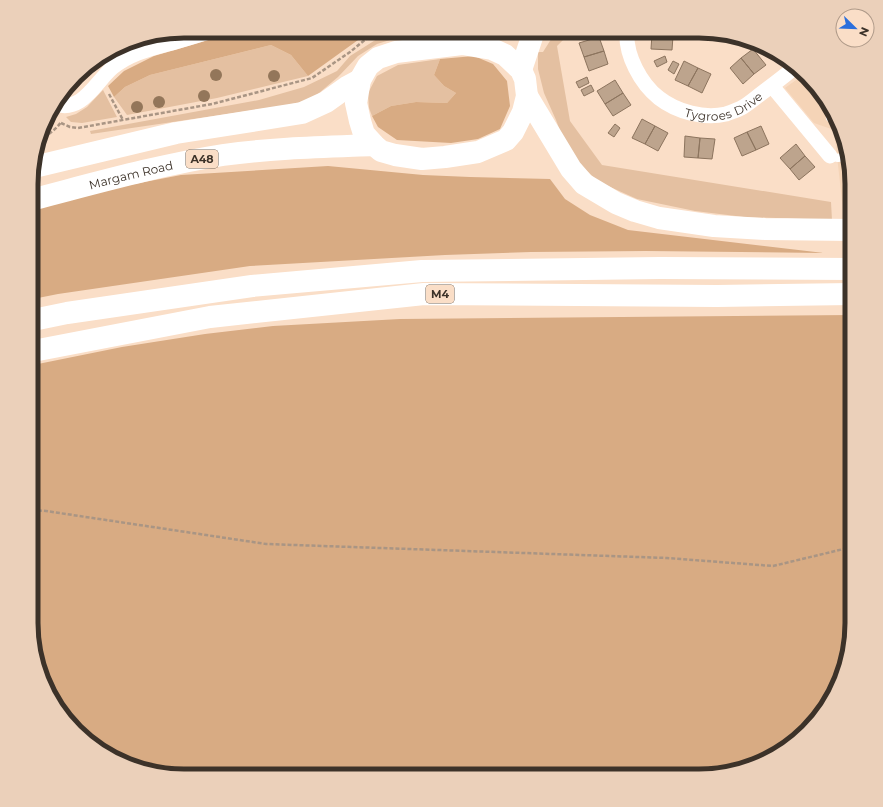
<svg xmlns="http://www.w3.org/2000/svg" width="883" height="807" viewBox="0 0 883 807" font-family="Montserrat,sans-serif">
	<rect width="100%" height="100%" fill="#fadec7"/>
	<path fill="#f5d4b7" d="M803,75l11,8 26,43 12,48v43l-8,1 -10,-88 -20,-7 -29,-35z"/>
	<path fill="#e4c0a1" d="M396,31h46l-42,6 -23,7 -19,12 -20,21 -26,22 -24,6 -197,29 -1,-3 169,-31 45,-13 33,-16 13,-15 27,-17z
		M558,31h14l-15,15 13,75 32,44 229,37 1,18 -88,-3 -49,-6 -58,-12 -38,-17 -22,-20 -14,-23 -7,-19 -12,-27 -6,-24v-17h5l12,-19z
		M271,45l20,10 17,21 -91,22 -90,17 -13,-18 11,-10 25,-12z
		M440,59l-6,16 10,11 12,7 -9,10 -31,-1 -25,4 -19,10 -3,-8 -1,-15 9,-17 21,-11z
		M103,90l14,27 -35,6 -11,-1 -5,-5 10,-3 11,-7z"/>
	<path fill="#d8ab83" d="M264,33l101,2 -57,41 -17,-21 -20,-10 -121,30 -25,12 -11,10 -6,-11 16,-15 30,-15 58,-17z
		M474,56l19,8 14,17 3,25 -10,23 -22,10 -27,4 -54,-3 -19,-13 -6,-11 19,-10 25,-4 31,1 9,-10 -12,-7 -10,-11 6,-16z
		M328,166l95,9 47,2 80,2 15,20 25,16 38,15 196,23 -178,-2 -115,1 -86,3 -195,11 -192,28 -25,5 1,-91 95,-23 52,-10z
		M852,315v308l-16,67 -36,48 -43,26 -48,12h-525l-67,-16 -48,-36 -26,-43 -12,-48 2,-268 89,-18 83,-13 68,-8 127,-7z"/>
	<path fill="#bda48d" stroke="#8c745e" d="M653,31h20v5l-21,-2z
		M652,34l21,2 -1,14 -21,-1z
		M599,37l5,14 -20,6 -5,-14z
		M753,49l13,16 -12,9 -13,-16z
		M604,51l4,13 -19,7 -5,-14z
		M665,56l2,6 -10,5 -3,-6z
		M741,58l13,16 -11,10 -13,-16z
		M673,61l6,3 -5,10 -6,-4z
		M684,61l14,7 -10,18 -13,-6z
		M698,68l13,6 -9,19 -14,-7z
		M587,77l2,6 -10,5 -3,-6z
		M615,80l8,13 -18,11 -8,-13z
		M591,85l3,6 -10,5 -3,-6z
		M623,93l8,12 -18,11 -8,-12z
		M642,119l13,7 -10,18 -13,-6z
		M615,124l5,4 -6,9 -6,-4z
		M655,126l13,7 -10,18 -13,-7z
		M761,126l8,18 -13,6 -9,-18z
		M747,132l9,18 -14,6 -8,-18z
		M685,136l15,2 -2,20 -14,-1z
		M700,138l15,1 -3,20 -14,-1z
		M796,144l9,12 -15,13 -10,-11z
		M805,156l10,11 -16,13 -9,-11z"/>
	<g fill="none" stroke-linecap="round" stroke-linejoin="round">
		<path stroke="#a99584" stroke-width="2.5" stroke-dasharray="4 2" stroke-linecap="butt" d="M109,94l14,26
			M61,123l9,4 8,1 134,-24 100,-26 38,-26 16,-13 17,-8
			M39,141c8,-6 17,-11 22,-19
			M32,510l14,1 220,33 401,14 106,8 79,-19"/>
		<path stroke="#fff" stroke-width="8" d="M830,118l4,-3
			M830,156l8,2 9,-2"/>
		<g stroke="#fff" stroke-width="15">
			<path id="s1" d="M627,31c-2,24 14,53 32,67 18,14 45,21 67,16 5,-2 12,-4 17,-7 5,-3 10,-7 15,-11 12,-9 24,-18 36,-28"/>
			<path d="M772,86l58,70"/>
			<path d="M55,104c27,9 40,-21 57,-36 16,-14 37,-19 56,-24 15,-4 30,-9 44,-13"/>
		</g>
		<g stroke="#fff" stroke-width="22">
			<path d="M462,44l30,5 13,6 16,15 4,9 2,17 -4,16 -10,20 -7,8 -28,12 -33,5 -23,2 -27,-4 -14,-4 -7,-6 -10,-11 -4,-13 -4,-18 4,-23 8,-14 10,-8 18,-6z"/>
			<path d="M462,44l32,-13"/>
			<path d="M521,70l13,-39"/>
			<path d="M34,167l142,-34 126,-20 24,-11 21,-15 13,-7"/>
			<path id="s2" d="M34,199c62,-16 125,-34 189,-44 50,-7 100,-8 151,-10"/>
		</g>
		<path stroke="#fff" stroke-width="22" d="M527,96l44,73 13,15 32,19 19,8 24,7 55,8 51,3 87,1
			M33,320l34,-7 185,-27 170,-15 238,-3 192,1
			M33,351l177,-34 214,-23 293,2 135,-2"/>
	</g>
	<g fill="#93765a">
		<circle cx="216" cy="75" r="6"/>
		<circle cx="274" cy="76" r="6"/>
		<circle cx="204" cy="96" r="6"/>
		<circle cx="159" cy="102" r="6"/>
		<circle cx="137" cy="107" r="6"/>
	</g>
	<g text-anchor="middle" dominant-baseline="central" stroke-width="3" stroke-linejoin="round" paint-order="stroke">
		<g fill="#fadec7" stroke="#756658" stroke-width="1">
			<rect x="186" y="150" width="32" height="18" rx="3"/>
			<rect x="426" y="285" width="28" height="18" rx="3"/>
		</g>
		<g font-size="11" font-weight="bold" fill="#3c3229">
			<text x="202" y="159">A48</text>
			<text x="440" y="294">M4</text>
		</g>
		<g font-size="12" fill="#3c3229" stroke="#fadec7">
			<text stroke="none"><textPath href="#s1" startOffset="147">Tygroes Drive</textPath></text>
			<text stroke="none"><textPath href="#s2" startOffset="100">Margam Road</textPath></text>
		</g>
	</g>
	<path d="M0 0H883V807H0ZM184 38H699A146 146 0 0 1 845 184V623A146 146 0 0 1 699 769H184A146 146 0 0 1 38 623V184A146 146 0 0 1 184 38Z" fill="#ebd0ba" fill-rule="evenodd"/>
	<path fill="none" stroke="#3c3229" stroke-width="5" d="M184 38H699A146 146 0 0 1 845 184V623A146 146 0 0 1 699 769H184A146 146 0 0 1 38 623V184A146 146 0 0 1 184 38Z"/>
	<g transform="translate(855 28) rotate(113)"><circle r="19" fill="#fadec7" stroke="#ae9988"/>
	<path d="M0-3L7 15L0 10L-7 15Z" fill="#2b6fdc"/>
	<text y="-6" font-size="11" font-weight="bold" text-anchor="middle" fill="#3c3229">N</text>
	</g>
</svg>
